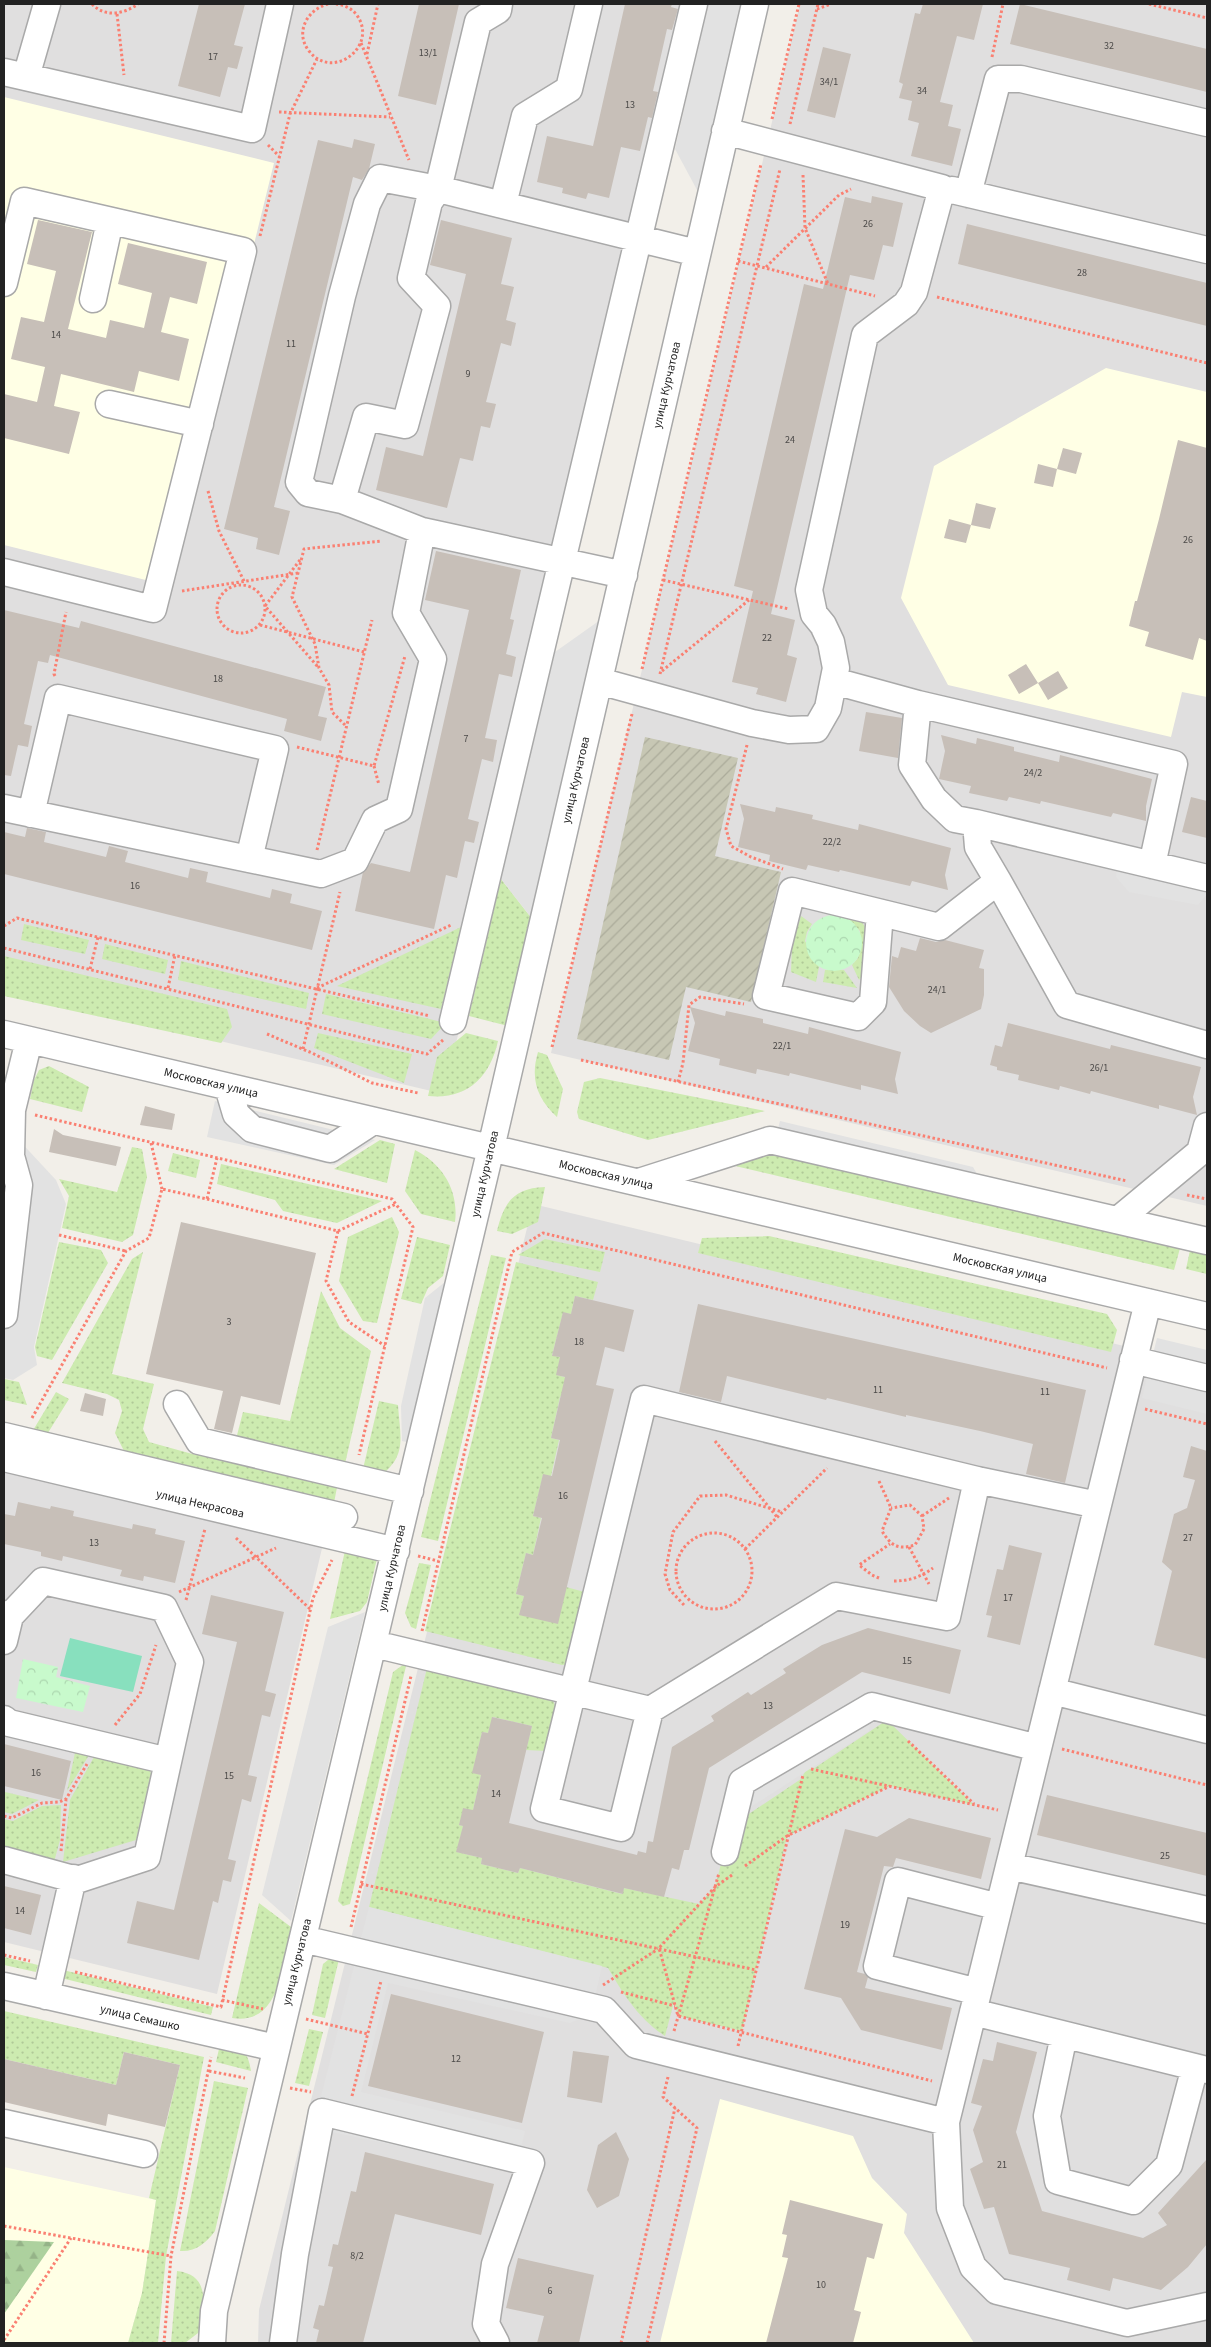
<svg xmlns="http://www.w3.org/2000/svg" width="1211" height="2347" viewBox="0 0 1211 2347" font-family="'Source Sans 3',sans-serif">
	<defs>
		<pattern id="construction-furrows" width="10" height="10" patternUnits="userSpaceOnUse" patternTransform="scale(1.25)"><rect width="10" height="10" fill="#c7c7b4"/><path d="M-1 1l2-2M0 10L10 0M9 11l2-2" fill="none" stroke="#abab9a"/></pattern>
		<pattern id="grass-dots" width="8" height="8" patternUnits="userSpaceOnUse" patternTransform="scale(1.25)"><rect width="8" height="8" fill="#cdebb0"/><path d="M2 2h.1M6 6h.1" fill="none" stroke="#b0c997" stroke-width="1.8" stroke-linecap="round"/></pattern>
		<pattern id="forest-firs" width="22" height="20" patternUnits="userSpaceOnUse" patternTransform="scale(1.25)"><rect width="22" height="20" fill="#add19e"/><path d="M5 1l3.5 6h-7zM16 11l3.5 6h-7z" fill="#95b388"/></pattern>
		<pattern id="park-crowns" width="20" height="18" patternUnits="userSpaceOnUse" patternTransform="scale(1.25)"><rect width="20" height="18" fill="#c8facc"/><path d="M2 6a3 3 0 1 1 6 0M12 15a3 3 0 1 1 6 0" fill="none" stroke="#acd6af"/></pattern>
	</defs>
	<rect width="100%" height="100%" fill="#f2efe9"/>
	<path fill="#e0dfdf" d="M4,4h698l-258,1090 -440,-104z
		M800,4h407v1202l-656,-153z
		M533,1204l674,162v977h-949l1,-33z
		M4,1468l319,76 -106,450 -213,-52z"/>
	<path fill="#ffffe5" d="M4,97l270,66 -104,423 -166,-41z
		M1106,368l101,24v305l-25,-5 -11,45 -223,-52 -47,-87 33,-132z
		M720,2099l133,37 19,42 35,36 -3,19 70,110h-314z
		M4,2167l152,33 -14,93 -14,50h-124z"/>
	<path fill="url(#construction-furrows)" d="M645,737l93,21 -23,98 66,16 -30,130 -65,-15 -17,73 -92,-21z"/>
	<path fill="url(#grass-dots)" d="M501,879l32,41 -25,106 -39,-10z
		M853,911l14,18 -4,46 -4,5 -7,-15 6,-7 2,-27 -13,-13z
		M801,916l11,8 -5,8 -2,9 14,26 -3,15 -25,-10 1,-27z
		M24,924l65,16 -4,14 -64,-14z
		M461,927l-20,82 -104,-23z
		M105,944l63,16 -3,14 -63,-15z
		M4,956l223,53 5,18 -11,16 -217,-47z
		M181,961l128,32 -3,16 -128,-29z
		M825,970h19l13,18 -34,-6z
		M326,994l120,29 -15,16 -109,-25z
		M318,1033l94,21 -8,29 -90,-35z
		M466,1033l32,8c-8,37 -32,59 -70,55l9,-39z
		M538,1052l9,3 16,34 -6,28c-20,-19 -27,-38 -19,-65z
		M49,1066l40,21 -7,25 -52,-13 4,-19 5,-10z
		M600,1078l165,33 -117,29 -69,-21 -2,-7 7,-30z
		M380,1140l15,4 -8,39 -53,-14z
		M132,1147l10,2 5,28 -14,58 -11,7 -60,-14 7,-32 -10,-17 58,13z
		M781,1149l401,92 -8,29 -443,-105z
		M415,1150c28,14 44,41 40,72l-34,-8 -16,-23z
		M173,1153l27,7 -4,18 -28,-7z
		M221,1164l161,37 -45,22 -54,-12 -8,-11 -58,-16z
		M545,1187l-7,35 -26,12 -15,-3c7,-29 17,-43 48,-44z
		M392,1217l7,15 -22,91 -14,-2 -24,-40 9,-44z
		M769,1236l338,78 10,16 -6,22 -413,-99 4,-15z
		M417,1237l33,8 -7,31 -15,12 -7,16 -20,-5z
		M545,1239l60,13 -5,20 -82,-17z
		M1192,1241l15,4v29l-21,-5z
		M59,1242l42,8 7,13 -56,97 -15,-4 -2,-9z
		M143,1252l-31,122 42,10 -11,45 6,13 47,13 9,-6 133,33 -4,21 -209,-50 -10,-20 7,-22 -3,-11 -12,-6 -45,-11 70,-124z
		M491,1255l15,3 -68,283 -17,-4z
		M516,1262l82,20 -5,18 -18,-4 -4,18 -8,-1 -11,42 8,2 -3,18 17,5 -14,17 -9,41 8,2 -8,36 -8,-1 -10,41 8,2 -8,37 -7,-2 -10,41 8,2 -4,19 46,-28 26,7 -22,70 -8,1 -137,-34z
		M321,1291l19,37 31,23 -27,117 -109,-25 8,-31 47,9z
		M4,1379l15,3 8,23 -23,-5z
		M56,1392l13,7 -23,37 -14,-4z
		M379,1401l19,4c2,32 10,51 -19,72l-17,-4z
		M346,1546l32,8 -11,48 -7,9 -30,8z
		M419,1563l12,2 -15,64 -5,-2 -6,-14z
		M407,1662l-57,242 -7,2 -5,-5 55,-229z
		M428,1664l124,35 3,6 -9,46 -20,-1 6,-24 -39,-9 -5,16 -6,-1 -9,40 8,3 -8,35 -14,15 4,1 -6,26 25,6 -1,6 37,9 2,-5 102,26 2,-6 75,16 16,-17 16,-61 70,-47 6,-11 6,1 74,-49 87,85 -84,-19 -103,50 -45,195 -64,-15 -4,-14 -9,34c-27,-18 -41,-41 -57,-68l-239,-61z
		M77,1743l17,4 -27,44z
		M99,1748l49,16 3,10 -15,66 -73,22 7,-62z
		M5,1792l34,8 -27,14 -8,-2z
		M61,1805l-1,35 -6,22 -50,-16v-27l9,2 29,-15z
		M259,1903l32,24c-8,34 -9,99 -59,91z
		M334,1955h6l-15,63 -13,-3 11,-51z
		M4,1957l34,8 -2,7 -32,-7z
		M59,1969l154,38 -2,8 -154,-38z
		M4,2011l200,46 -38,199 -8,87h-30l14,-50 14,-93 -7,-2 31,-133 -56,-13 -8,33 -112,-26z
		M309,2029l14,3 -14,54 -14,-3z
		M221,2040c19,8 27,9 30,31l-35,-9z
		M214,2081l34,7 -33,143c-9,12 -19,21 -35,20z
		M177,2271c34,4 26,33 25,59l-17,13h-14z"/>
	<path fill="url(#forest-firs)" d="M4,2240l50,2 -50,72z"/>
	<path fill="url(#park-crowns)" d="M806 943a28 28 0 1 1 56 0a28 28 0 1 1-56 0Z
		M23,1659l35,8 -2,10 34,9 -7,26 -67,-14z"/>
	<path fill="#88e0be" d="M70,1638l72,18 -9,36 -73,-16z"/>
	<path fill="#e2e2e2" d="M708,4h39l-44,197 -28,-52z
		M603,618l-70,302 -32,-41 54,-227z
		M1117,868l90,21v5l-9,11 -69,-13 -13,-15z
		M215,1101l160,39 -41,25 -127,-28z
		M780,1121l193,46 8,14 -204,-49z
		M16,1137l40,43 10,24 -32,143 3,18 -24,15 -9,-2v-194z
		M450,1278l-39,165 -9,-2 -1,-35 24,-108z
		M1157,1338l50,12v64l-65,-16z
		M365,1612l-74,309 -29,-26 66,-268z
		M872,1710l-3,21 -126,81 7,-30z
		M369,1907l233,59 -11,48 -21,9 -182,-40 -27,109 164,39 -10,40 -202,-43z"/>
	<path fill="#c7bfb8" d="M199,4h46l-11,41 9,2 -6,22 -9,-2 -8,30 -42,-11z
		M419,4h40l-23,101 -38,-9z
		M625,4h47l-1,3 7,2 -6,21 -5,-1 -14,62 5,1 -6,26 -4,-1 -8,34 -19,-4 -12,51 -21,-5 -2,6 -24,-6 1,-5 -26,-6 10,-46 46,10z
		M923,4h60l-9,36 -17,-4 -17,66 13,3 -5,21 13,3 -9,37 -41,-10 8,-33 -11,-3 4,-19 -13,-3 4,-14 -4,-2 16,-69 5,1z
		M1020,4l187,45v43l-197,-48z
		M823,47l28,7 -16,64 -28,-7z
		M354,139l21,5 -6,25 -7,11 -9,-3 -79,330 16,4 -11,44 -23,-6 2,-11 -34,-9 94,-389 34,8z
		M872,196l31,7 -10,44 -10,-2 -9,35 -24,-5 -79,339 24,6 -8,35 10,3 -11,44 -30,-8 2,-6 -26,-6 21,-91 -19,-5 70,-302 19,5 22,-92 26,6z
		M38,220l54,12 -24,97 38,9 4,-18 34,8 8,-35 -34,-9 10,-41 79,19 -10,42 -27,-7 -9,35 28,7 -10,42 -40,-10 -5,21 -73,-18 -7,32 26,6 -11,42 -65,-16v-44l33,8 8,-35 -34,-8 10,-42 23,5 12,-51 -29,-7z
		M441,220l71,18 -11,46 13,3 -8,33 10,3 -5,23 -10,-3 -15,59 10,2 -6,24 -9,-2 -8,35 -13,-3 -13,50 -71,-18 10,-43 37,9 43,-182 -36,-9z
		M967,224l240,59v43l-249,-62z
		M1178,440l29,8v193l-8,-3 -6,22 -48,-14 4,-14 -20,-6 6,-25h2l22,-82z
		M1063,448l19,5 -6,21 -19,-5z
		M1038,464l19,5 -4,18 -19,-4z
		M976,503l20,5 -6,21 -19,-4z
		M949,519l22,6 -5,18 -22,-5z
		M436,551l85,19 -11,49 4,1 -8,34 10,3 -4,20 -13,-3 -14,64 12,2 -4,22 -11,-3 -14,60 11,3 -5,21 -9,-2 -8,37 -11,-3 -12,54 -79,-18 8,-39 8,-9 39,9 59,-262 -44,-10z
		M4,610l75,18 2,-7 245,66 -8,29 9,2 -6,23 -37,-10 3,-12 -237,-64 -2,8 -10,-2 -14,63 8,2 -4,21 -10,-2 -7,31 -7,-1z
		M1026,664l12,19 -19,11 -11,-19z
		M1058,671l10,17 -20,12 -10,-17z
		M866,712l36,6 -4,40 -39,-7z
		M941,735l35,9 1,-6 37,9v4l45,11 1,-7 92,24 -6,27v15l-33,-8 -2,4 -70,-16 -1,3 -31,-7 -2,4 -38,-8 2,-7 -32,-7 6,-28z
		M1191,797l16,4v37l-25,-6z
		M740,804l35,8 1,-5 37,8 -1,4 46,11 1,-6 92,24 -6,27 3,15 -36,-9 -2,5 -70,-16 -1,2 -31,-7 -2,5 -37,-9 1,-6 -32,-8 6,-28z
		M27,828l19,4 -2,10 62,15 3,-11 19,5 -3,11 63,16 2,-10 18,4 -2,10 64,16 2,-9 20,5 -2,9 32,8 -10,39 -308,-76v-42l21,5z
		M920,938l16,4 9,-2 39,10 -5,18 5,1v26l-3,14 -50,24 -11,-7 -16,-15 -15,-24 3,-31 6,2 3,-11 15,4z
		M690,1007l35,9 1,-5 37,8v4l45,11 1,-7 92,25 -6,27 3,15 -37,-9v5l-71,-17 -1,3 -32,-7 -1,5 -37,-9 1,-6 -32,-8 7,-28z
		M1008,1023l102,26 1,-4 90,22 -8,30 4,18 -38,-10v4l-68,-18 -1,3 -30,-8 -1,4 -41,-10 1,-5 -22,-5v-3l-7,-2 5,-20 7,2z
		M145,1106l30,8 -3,16 -32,-5z
		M54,1129l9,6 58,12 -5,19 -67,-14z
		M181,1222l135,31 -36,152 -39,-9 -9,37 -18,-4 9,-38 -77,-17z
		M575,1296l59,14 -10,42 -19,-5 -9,38 18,4 -56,235 -39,-9 5,-19 -8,-2 10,-41 7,2 9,-37 -9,-2 10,-42 9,2 8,-36 -9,-2 14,-61 -9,-2 4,-18 -8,-1 11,-44 8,2z
		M698,1304l388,86 -21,93 -39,-9 7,-30 -53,-13 -74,-16v2l-79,-19 -1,2 -99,-24 -6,26 -42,-10z
		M85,1393l21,6 -3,17 -23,-5z
		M1191,1446l16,5v208l-53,-14 18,-74 -10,-9 12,-48 13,-6 8,-28 -12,-3z
		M18,1502l32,7 1,-3 23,5 -1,5 59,13 1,-5 23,5 -1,5 30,7 -10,42 -31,-7 -1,5 -23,-5 2,-6 -59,-14 -1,5 -21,-5v-4l-37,-8v-30l11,2z
		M1009,1545l33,8 -22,92 -33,-8 5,-21 -6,-1 11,-46 6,1z
		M211,1595l73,17 -19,79 11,3 -6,23 -8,-2 -14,60 9,2 -6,25 -9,-3 -14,60 8,2 -5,21 -8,-2 -5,23 -5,-2 -14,59 -72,-17 10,-42 37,9 63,-268 -35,-8z
		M868,1628l93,22 -11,44 -88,-22 -153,96 -20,82h-5l-5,20 -7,-2 -8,29 -40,-9 -1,6 -103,-26 -2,5 -37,-9 1,-6 -26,-6 7,-26 -4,-1 4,-17 10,2 8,-35 -9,-2 10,-41 6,1 4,-16 40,9 -23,97 128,32 1,-4 8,2 2,-12 5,1 19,-95 42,-26 -3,-5 37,-24 3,3 35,-22 -3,-4 39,-24z
		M4,1744l67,17 -9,39 -58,-14z
		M1047,1795l160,38v43l-170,-41z
		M909,1818l82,20 -10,41 -85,-21 -3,9 -9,-1 -27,106 8,2 3,3 -3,11 87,20 -10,42 -81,-20 -20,-32 -37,-9 41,-160 32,8z
		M4,1886l37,9 -10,40 -27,-7z
		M391,1994l153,38 -22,91 -154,-37z
		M997,2042l40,10 -21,80 26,79 101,27 24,-13 -9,-12 49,-54v85l-19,23 -27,23 -48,-12 -3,13 -43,-11 3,-12 -61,-14 -15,-47 -10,2 -14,-40 13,-7 -10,-32 9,-24 -11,-3 12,-44 10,2z
		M573,2051l36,5 -7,47 -35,-6z
		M124,2052l56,13 -15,62 -57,-13 -2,12 -102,-24v-43l112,26z
		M616,2132l13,27 -10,37 -22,12 -10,-18 11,-45z
		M365,2152l129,32 -13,51 -86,-21 -32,129h-47l3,-13 -6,-2 6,-23 5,1 9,-39 -5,-1 5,-22 5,1 13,-54 5,1z
		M790,2200l93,24 -9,35 -7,-2 -13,53 7,2 -8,31h-87l22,-85 -6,-1 5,-22 -5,-1z
		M518,2258l76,17 -15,68h-42l7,-27 -38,-8z"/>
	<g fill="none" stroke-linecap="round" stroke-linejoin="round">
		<g stroke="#a9a9a9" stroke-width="29">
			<path id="minor" d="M4,72l248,57 28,-125
				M26,77l21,-73
				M952,190l255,60
				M968,194l30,-115h23l186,44
				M503,204l22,-88 44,-27 20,-85
				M4,283l20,-82 219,50 -90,358 -149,-37
				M93,299l17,-78
				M109,404l91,20
				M342,500l-34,-7 -9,-11 43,-186 25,-92 13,-26 58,11 40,-167 20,-12 1,-6
				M624,575l-202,-44 -80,-31 24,-83 39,8 32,-119 -26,-28 18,-76 9,-13 259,64
				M599,681l153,42 37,7 27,-1 12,-21 8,-40 -5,-26 -8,-17 -9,-11 -5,-24 56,-255 41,-31 8,-12 28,-104 -217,-57
				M834,681l84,23 -6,61 22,34 21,20 21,4
				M918,704l256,60 -22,101
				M4,808l317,66 34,-13 20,-41 24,-11 34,-150 -27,-46 16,-82
				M31,814l27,-116 217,51 -26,110
				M998,881l-20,-34 -2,-24 231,55
				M880,913l-7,89 -15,15 -92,-21 26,-105 147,36 59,-46 69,124 140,40
				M453,1021l241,-1017
				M4,1034l1203,282
				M228,1087l8,27 16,15 78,20 43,-28
				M639,1182l131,-42 437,101
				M1118,1220l82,-68 7,-26
				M1148,1302l-202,820 4,86 23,59 24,24 130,32 80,-17
				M4,1315l15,-130 -8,-29 1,-46 17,-70
				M1133,1360l74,18
				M177,1404l22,37 211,50
				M4,1436l340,81
				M4,1458l392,93
				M4,1614l6,2 33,-35 121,27 26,54 -43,195 -70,23 -73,-20
				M4,1641l6,-25
				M374,1644l276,66 186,-114 111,21 30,-137 121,25
				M1052,1691l155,39
				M650,1710l-29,118 -77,-19 100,-410 333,81
				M4,1719l5,4 159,38
				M725,1852l17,-70 130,-76 166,42
				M1009,1866l198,44
				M303,1939l301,71 32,35 310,77
				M4,1986l272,62
				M978,1992l-101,-26 21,-85 101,26
				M46,1996l27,-118
				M973,2012l234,58
				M1064,2035l-17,81 11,65 75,20 36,-36 26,-98
				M4,2123l140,31
				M212,2343l2,-32 277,-1163 264,-1144
				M283,2343l12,-89 27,-142 209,51 -36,101 -9,60 10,19"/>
		</g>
		<path stroke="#fa8072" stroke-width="3" stroke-dasharray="2.5 2.5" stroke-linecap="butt" d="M92,4c13,14 32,10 46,0
			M328,4c-20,5 -34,28 -19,47 24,31 71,-6 47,-37 -5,-6 -12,-9 -20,-10
			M1149,4l58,14
			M817,9l14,-5
			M117,14l7,61
			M361,43l48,117
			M367,54l11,-50
			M992,57l11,-53
			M279,112l111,5
			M772,119l27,-115
			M790,124l28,-120
			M268,145l11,11
			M803,175l2,53 23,56
			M260,236l30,-122 27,-55
			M738,261l137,35
			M766,267l73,-72 12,-6
			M937,297l270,66
			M208,491l11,40 26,52
			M300,560l-35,46 53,61
			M663,580l126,29
			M217 609a24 24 0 1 1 48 0a24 24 0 1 1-48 0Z
			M182,591l116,-18
			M260,625l104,27
			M642,669l119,-505
			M662,671l87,-71
			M660,674l120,-505
			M55,676l-1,-2 12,-62
			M345,725l-13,-13 -3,-27 -10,-17 -4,-24 -23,-47 12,-48 77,-8
			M747,745l-21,84 5,17 20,11 32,12
			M297,747l77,19 31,-110
			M374,766l5,19
			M317,850l55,-230
			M4,926l13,-8 413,98
			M4,948l423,106 16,-14
			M90,969l8,-32
			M168,988l7,-33
			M317,988l134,-63
			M267,1034l45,19 60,30 46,10
			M552,1047l80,-333
			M303,1049l37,-157
			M581,1060l546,121
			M678,1082l5,-19 6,-58 11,-8 44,7
			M35,1115l357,84 21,28 -54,228
			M151,1143l11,46
			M1187,1195l20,4
			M207,1199l131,32 -12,50 23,41 36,24
			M338,1231l58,-27
			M59,1235l67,16
			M1145,1409l62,15
			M32,1418l94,-167 23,-13 13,-49 45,10 10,-41
			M715,1441l62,76
			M879,1481l12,27 -9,23c9,15 16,19 33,14l9,-16 -2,-13 -12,-11 -19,3
			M922,1516l27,-18
			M676 1571a38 38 0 1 1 76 0a38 38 0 1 1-76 0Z
			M236,1538l75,72
			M909,1547l20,37
			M745,1549l82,-81
			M418,1556l20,5
			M879,1578l-7,-3 -13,-10 31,-21
			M894,1581c15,0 27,-4 39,-13
			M179,1592l97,-44
			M186,1600l19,-71
			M684,1605l-14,-15 -5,-16 8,-42 27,-36 26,-1 56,17
			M422,1631l90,-379 31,-19 564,135
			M115,1725l25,-31 16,-49
			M908,1741l66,63
			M1062,1749l145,36
			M811,1769l187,41
			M4,1816l8,2 30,-15 17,-1 7,-3 21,-35
			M61,1851l5,-51
			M745,1866l42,-30 103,-50
			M732,1875l-17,12 -56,61 19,68 254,65
			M361,1884l395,86
			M351,1927l60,-251
			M4,1955l26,6
			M75,1972l146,35 92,-409 19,-38
			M603,1985l55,-36
			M621,1992l54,14
			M222,2000l41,9
			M306,2019l62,15
			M674,2031l45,-158
			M738,2046l65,-271
			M209,2071l36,7
			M290,2088l21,4
			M352,2096l29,-115
			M4,2226l167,30
			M4,2340l67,-102
			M164,2343l7,-87 40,-199
			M621,2343l54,-235
			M647,2343l50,-215 -34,-31 5,-20"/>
		<use href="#minor" stroke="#fff" stroke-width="26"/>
	</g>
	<g text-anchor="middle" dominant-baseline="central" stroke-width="5" stroke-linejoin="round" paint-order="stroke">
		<g font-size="10" fill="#4b4948">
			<text x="1109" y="46">32</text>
			<text x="428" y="53">13/1</text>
			<text x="213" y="57">17</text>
			<text x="829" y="82">34/1</text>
			<text x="922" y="91">34</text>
			<text x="630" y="105">13</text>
			<text x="868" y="224">26</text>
			<text x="1082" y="273">28</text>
			<text x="56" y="335">14</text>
			<text x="291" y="344">11</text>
			<text x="468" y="374">9</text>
			<text x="790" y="440">24</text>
			<text x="1188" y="540">26</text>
			<text x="767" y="638">22</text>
			<text x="218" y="679">18</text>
			<text x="466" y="739">7</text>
			<text x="1033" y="773">24/2</text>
			<text x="832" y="842">22/2</text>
			<text x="135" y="886">16</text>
			<text x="937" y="990">24/1</text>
			<text x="782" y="1046">22/1</text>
			<text x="1099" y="1068">26/1</text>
			<text x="229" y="1322">3</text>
			<text x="579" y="1342">18</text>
			<text x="878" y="1390">11</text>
			<text x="1045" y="1392">11</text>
			<text x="563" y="1496">16</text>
			<text x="1188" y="1538">27</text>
			<text x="94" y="1543">13</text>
			<text x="1008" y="1598">17</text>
			<text x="907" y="1661">15</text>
			<text x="768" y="1706">13</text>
			<text x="36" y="1773">16</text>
			<text x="229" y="1776">15</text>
			<text x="496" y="1794">14</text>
			<text x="1165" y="1856">25</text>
			<text x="20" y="1911">14</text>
			<text x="845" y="1925">19</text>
			<text x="456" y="2059">12</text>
			<text x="1002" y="2165">21</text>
			<text x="357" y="2256">8/2</text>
			<text x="821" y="2285">10</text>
			<text x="550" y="2291">6</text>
		</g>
		<g font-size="12" fill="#222" stroke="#fff">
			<text transform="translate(667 385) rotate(-77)">улица Курчатова</text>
			<text transform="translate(576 780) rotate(-77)">улица Курчатова</text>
			<text transform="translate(211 1083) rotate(13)">Московская улица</text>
			<text transform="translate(485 1174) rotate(-77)">улица Курчатова</text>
			<text transform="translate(606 1175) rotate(13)">Московская улица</text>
			<text transform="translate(1000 1268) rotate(13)">Московская улица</text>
			<text transform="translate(200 1504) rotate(13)">улица Некрасова</text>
			<text transform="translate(392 1568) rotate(-77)">улица Курчатова</text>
			<text transform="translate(297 1962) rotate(-76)">улица Курчатова</text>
			<text transform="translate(140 2018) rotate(13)">улица Семашко</text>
		</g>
	</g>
	<rect width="1211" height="2347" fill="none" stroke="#222222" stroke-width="10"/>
</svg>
